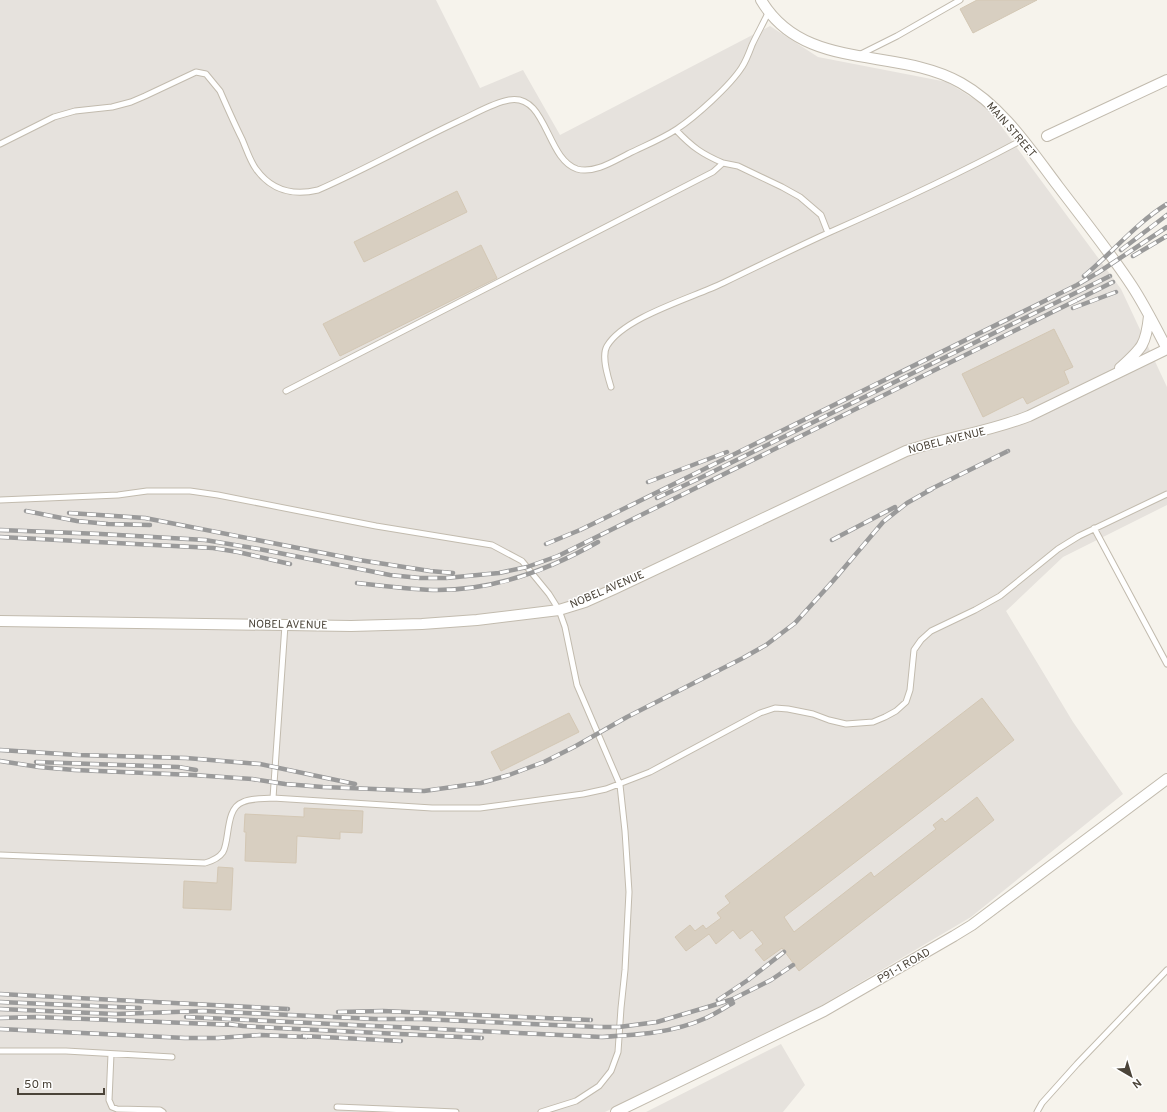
<svg xmlns="http://www.w3.org/2000/svg" width="1167" height="1112" viewBox="0 0 1167 1112" font-family="Overpass,sans-serif">
	<rect width="100%" height="100%" fill="#f6f3ec"/>
	<path fill="#e6e2dd" d="M0,0h436l44,88 43,-18 37,65 210,-109 48,31 129,25 40,25 134,182 46,98v118l-104,52 -57,54 67,111 50,72 -152,123 -164,97 -202,98h-605z
		M781,1044l24,41 -22,27h-137z"/>
	<path fill="#d8cfc1" stroke="#d3c7b4" d="M977,0h60l-64,33 -13,-24z
		M457,191l10,21 -103,50 -10,-20z
		M481,245l16,33 -157,78 -17,-32z
		M1054,329l19,38 -9,4 5,12 -42,21 -4,-7 -40,20 -21,-43z
		M982,698l32,42 -230,177 10,15 77,-60 3,5 62,-48 -3,-4 9,-7 3,4 32,-25 17,23 -195,151 -17,-23 -18,13 -9,-11 8,-6 -11,-14 -12,9 -7,-9 -17,14 -7,-10 -23,17 -11,-14 15,-12 5,6 8,-6 3,4 15,-11 -4,-5 13,-10 -5,-7z
		M569,713l10,19 -78,39 -10,-19z
		M304,808l59,3 -1,22 -22,-1v7l-43,-3 -1,27 -51,-2 1,-29h-2l1,-18 59,3z
		M218,867l15,1 -2,42 -48,-2 1,-27 33,2z"/>
	<g fill="none" stroke-linecap="round" stroke-linejoin="round">
		<g stroke="#c2bbae" stroke-width="7">
			<path id="service" d="M859,55l38,-19 63,-36
				M676,130c16,17 26,24 47,33
				M0,144l54,-27 21,-6 37,-4 19,-5 14,-6 51,-24 10,2 14,17c7,16 14,32 22,48 4,9 8,22 14,30 15,21 37,27 62,21 48,-21 94,-47 141,-69 16,-7 33,-18 50,-21 38,-7 37,59 68,69 17,5 37,-8 51,-15 16,-8 34,-15 49,-25 18,-12 53,-43 65,-62 4,-6 7,-14 10,-22 5,-11 11,-21 16,-32
				M611,387c-3,-10 -10,-31 -4,-41 17,-29 85,-48 116,-63 35,-17 70,-34 105,-50
				M286,391l427,-219 10,-9 15,3 44,21 18,10 21,18 7,18c66,-29 131,-59 194,-93
				M0,500l118,-5 29,-4h43l28,4 158,31 116,19 30,16 27,33 10,16 6,17 12,58 43,100 5,46 4,61 -4,78 -4,38 -3,44 -7,19 -12,15 -23,15 -35,11
				M1094,528l73,136
				M273,798l12,-173
				M0,855l205,8c7,-2 14,-5 18,-11 7,-12 2,-44 20,-50 9,-4 20,-3 30,-4l159,10h48l103,-14 23,-5 44,-17 110,-59 15,-5 13,1 25,5 16,6 17,4 27,-2 12,-5 11,-6 10,-9 4,-12 4,-40 7,-10 10,-9 44,-21 25,-14 58,-47 21,-13 88,-42
				M0,1051h66l106,6
				M111,1054l-2,46 3,7 5,2 43,1 3,2
				M337,1107l119,5
				M1037,1112l5,-9 35,-39 90,-94"/>
		</g>
		<g stroke="#c2bbae" stroke-width="12">
			<path id="minor" d="M761,0c43,73 135,46 200,83 41,23 69,66 97,103 25,33 51,65 74,100 13,20 24,42 35,63
				M1047,136l120,-56
				M1120,368c22,-20 26,-23 29,-52
				M0,621l351,5 71,-2 55,-4 82,-10 26,-8 29,-13 292,-138c41,-14 83,-19 123,-35l138,-67
				M616,1112l208,-101 130,-75 18,-11 195,-146"/>
		</g>
		<use href="#service" stroke="#fff" stroke-width="5"/>
		<use href="#minor" stroke="#fff" stroke-width="10"/>
		<g stroke="#9a9a9a" stroke-width="4.5">
			<path id="rail" d="M1121,250l46,-35
				M1133,256l34,-20
				M1084,276c28,-23 52,-53 83,-72
				M1077,300l36,-18
				M1073,308l43,-16
				M648,482l79,-30
				M927,491l81,-40
				M657,498l39,-18 414,-204
				M26,511l51,10 31,3 42,1
				M69,513l76,5 214,42 71,11 23,2
				M0,530l101,4 104,6 54,9 131,26 30,3h26l53,-5 28,-6 31,-11 523,-258
				M0,537l213,11 25,4 52,12
				M832,540l63,-33
				M546,544l34,-14 25,-12 472,-233 22,-13 68,-45
				M357,583c26,3 51,6 76,7 60,1 114,-19 165,-48
				M0,750l78,5 108,3 74,6 95,20
				M0,761l39,6 36,3 118,5 59,4 33,5 38,3 101,4 57,-8 28,-8 35,-13 30,-15 53,-30 116,-59 23,-13 29,-22 38,-42 50,-59 24,-19 25,-14
				M36,762l142,5 18,3
				M0,994l288,15
				M718,1000l30,-20 36,-28
				M0,1002l140,6
				M0,1009l115,5 88,-3 172,8h46l178,8h20l38,-5 54,-16 22,-7 38,-19 22,-15
				M338,1012l45,-1 208,9
				M186,1017l416,20c35,-2 71,-4 104,-19 9,-4 18,-10 27,-15
				M0,1018l37,-1 198,8
				M229,1024l14,2 33,2 206,10
				M0,1029l185,9h33l42,-3 47,2
				M303,1036l98,5"/>
		</g>
		<use href="#rail" stroke="#fff" stroke-width="3" stroke-dasharray="9" stroke-linecap="butt"/>
	</g>
	<g text-anchor="middle" dominant-baseline="central" stroke-width="3" stroke-linejoin="round" paint-order="stroke">
		<g font-size="11" fill="#4b4439" stroke="#fff">
			<text transform="translate(1011 130) rotate(49)">MAIN STREET</text>
			<text transform="translate(947 441) rotate(-14)">NOBEL AVENUE</text>
			<text transform="translate(607 590) rotate(-23)">NOBEL AVENUE</text>
			<text transform="translate(288 625) rotate(1)">NOBEL AVENUE</text>
			<text transform="translate(904 966) rotate(-30)">P91-1 ROAD</text>
		</g>
	</g>
	<g transform="translate(1131 1076) rotate(142)" stroke="#ffffff" stroke-width="3" paint-order="stroke">
	<path d="M0-3L7 15L0 10L-7 15Z" fill="#4b4439"/>
	<text y="-6" font-size="11" font-weight="bold" text-anchor="middle" fill="#4b4439">N</text>
	</g>
	<path d="M18 1088v6h86v-6" fill="none" stroke="#4b4439" stroke-width="2"/>
	<text x="24" y="1088" font-size="12" fill="#4b4439" stroke="#ffffff" stroke-width="3" paint-order="stroke">50 m</text>
</svg>
